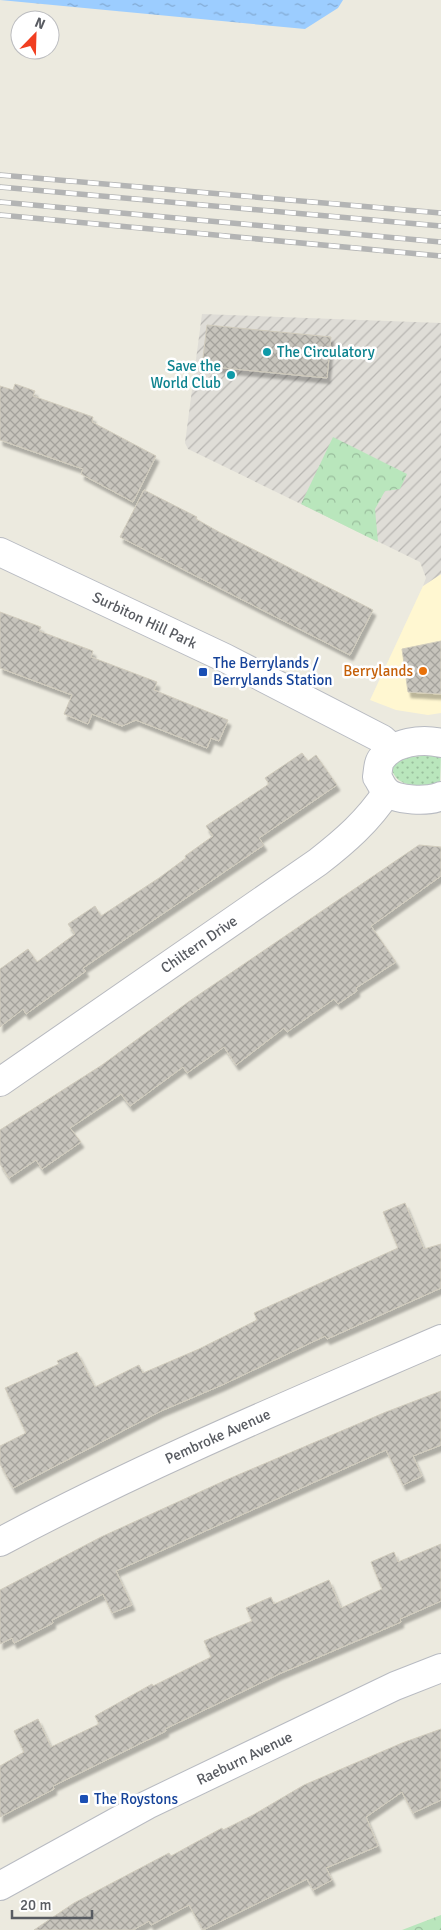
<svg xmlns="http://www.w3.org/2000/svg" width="441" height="1930" viewBox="0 0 441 1930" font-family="Signika,sans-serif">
	<defs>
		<pattern id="industrial-furrows" width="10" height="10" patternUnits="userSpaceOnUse" patternTransform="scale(1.25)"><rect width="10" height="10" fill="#dfddd7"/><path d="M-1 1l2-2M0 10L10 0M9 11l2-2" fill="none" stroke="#b8b6b2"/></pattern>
		<pattern id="grass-dots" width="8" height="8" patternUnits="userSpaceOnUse" patternTransform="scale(1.25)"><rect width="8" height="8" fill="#b9e6bc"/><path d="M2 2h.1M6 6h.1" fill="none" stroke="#99bd9c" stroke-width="1.8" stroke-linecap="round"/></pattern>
		<pattern id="park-crowns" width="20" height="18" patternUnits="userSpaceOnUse" patternTransform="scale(1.25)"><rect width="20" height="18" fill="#b9e6bc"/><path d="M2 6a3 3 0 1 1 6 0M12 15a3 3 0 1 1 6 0" fill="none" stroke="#99bd9c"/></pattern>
		<pattern id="water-ripples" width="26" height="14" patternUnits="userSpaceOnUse" patternTransform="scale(1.25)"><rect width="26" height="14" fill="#9ccdff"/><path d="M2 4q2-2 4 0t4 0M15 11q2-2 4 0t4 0" fill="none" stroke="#82a9d2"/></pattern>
		<pattern id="building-cross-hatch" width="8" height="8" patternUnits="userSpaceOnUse" patternTransform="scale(1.25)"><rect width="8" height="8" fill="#c7c4bc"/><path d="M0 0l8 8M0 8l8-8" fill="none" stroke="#a4a29c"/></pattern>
		<filter id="shadow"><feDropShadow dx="3" dy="5.5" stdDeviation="1" flood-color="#0004"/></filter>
	</defs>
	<rect width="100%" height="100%" fill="#eceadf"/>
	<path fill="#fff7d1" d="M441,574v139l-13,2 -32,-5 -26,-10 53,-114z"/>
	<path fill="url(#industrial-furrows)" d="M202,314l239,9v251l-18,12 3,-8 -6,-16 -232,-113 -3,-6z"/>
	<path fill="url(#grass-dots)" d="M441,754l-1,31c-20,0 -43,5 -49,-18l11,-9z"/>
	<path fill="url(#park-crowns)" d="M333,437l74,37 -7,15 -15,2 -10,18 3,33 -77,-38z
		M441,1915v15h-39z"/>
	<path fill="url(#water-ripples)" d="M0,0h343l-5,8 -33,21z"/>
	<path fill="url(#building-cross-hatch)" stroke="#d1ccbd" filter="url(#shadow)" d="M207,325l124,12 -4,41 -125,-12z
		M15,384l20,7 -2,5 60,21 -1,5 64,34 -23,46 -52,-28 2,-5 -83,-29v-54l13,4z
		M144,490l53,27 -1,2 23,13 154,78 -23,45 -230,-118z
		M0,612l41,15 -2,4 54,20 -2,6 66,25 -3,8 74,30 -9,21 -8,-3 -4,10 -71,-28 -14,6 -30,-12 -4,10 -24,-10 8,-19 -72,-27z
		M441,641v53l-33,-2 -6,-43z
		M302,753l6,8 8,-6 21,30 -78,53 5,7 -181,123 3,3 -60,43 -3,-5 -23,18v-58l28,-20 9,13 38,-28 -7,-10 27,-18 6,10 58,-38 27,-20 -1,-2 28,-20 -7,-10 63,-42 -4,-6z
		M419,845l22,2v29l-70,50 25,36 -40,26 1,3 -19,13 -4,-5 -47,33 -3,-4 -48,37 -12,-18 -37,26 -4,-6 -53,39 -9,-12 -51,34 11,14 -39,27 -6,-9 -27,18 -9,-14v-34l102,-65 89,-65z
		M405,1203l19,46 17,-5v44l-114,51 -2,-3 -103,49 -61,26 -148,77 -13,-24v-18l26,-13 -21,-45 54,-24 -2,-3 20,-9 18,35 44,-22 4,8 56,-24 58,-29 -3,-7 144,-65 -15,-36z
		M441,1391v54l-28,11 9,20 -19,9 -17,-35 -270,121 16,34 -20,8 -9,-19 -51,26 1,3 -39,20 -2,-5 -12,6v-54l101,-53 125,-57 160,-68z
		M441,1544v57l-41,18 1,3 -122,52 -114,55 1,2 -113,55 1,3 -54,28v-51l24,-14 -10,-21 24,-12 13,28 48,-23 -4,-8 57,-32 1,2 58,-29 -7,-16 48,-20 -6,-13 25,-11 3,7 55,-24 12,28 41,-19 -11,-27 23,-10 4,10z
		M441,1729v71l-28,13 -11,-21 -36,25 12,29 -52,22 6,12 -19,10 -6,-11 -104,51 -14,-25 -38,20 -2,-4 -16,9h-99l40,-27 95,-50 2,3 51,-28 1,2 30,-15 51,-30 98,-42z"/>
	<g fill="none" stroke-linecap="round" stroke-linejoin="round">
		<g stroke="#b7b9bf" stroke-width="30">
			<g id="street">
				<path id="s1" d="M0,1082l318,-220c27,-21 50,-41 69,-70"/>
				<path id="s2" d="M0,1542c142,-76 293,-139 441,-203"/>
			</g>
		</g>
		<g stroke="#b8bbc2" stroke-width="30">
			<g id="secondary">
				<path id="s3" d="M0,552l225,106 157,81 10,9"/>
				<path d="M441,743c-19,-5 -47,-1 -59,15 -4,4 -4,13 -5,19 3,4 5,10 9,14 9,10 44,11 55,5"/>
				<path id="s4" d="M0,1886l147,-81 248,-119 46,-18"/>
			</g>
		</g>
		<use href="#street" stroke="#fff" stroke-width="28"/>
		<use href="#secondary" stroke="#fff" stroke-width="28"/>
		<g stroke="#b3b4b4" stroke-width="5.5">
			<path id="rail" d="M0,175l441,38
				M0,187l441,39
				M0,202l441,40
				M0,215l441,41"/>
		</g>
		<use href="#rail" stroke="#fff" stroke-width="4" stroke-dasharray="11" stroke-linecap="butt"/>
	</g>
	<g fill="#0f9aa8" stroke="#fff" stroke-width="2">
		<circle cx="267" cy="352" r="5"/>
		<circle cx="231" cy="375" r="5"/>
	</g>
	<circle fill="#e8710a" stroke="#fff" stroke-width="2" cx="423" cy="671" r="5"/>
	<g fill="#1a4fb4" stroke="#fff" stroke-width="2">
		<rect x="198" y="667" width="10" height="10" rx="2.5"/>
		<rect x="79" y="1794" width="10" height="10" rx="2.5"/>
	</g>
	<g text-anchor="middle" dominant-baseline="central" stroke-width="5" stroke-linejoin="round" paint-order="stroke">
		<g font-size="15" fill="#0d838f" stroke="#fff" text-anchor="start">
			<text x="277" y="352">The Circulatory</text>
			<text x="221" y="366" text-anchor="end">Save the<tspan x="221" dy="17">World Club</tspan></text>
		</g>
		<g font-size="15" fill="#585b61" stroke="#fff">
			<text stroke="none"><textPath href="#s3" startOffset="160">Surbiton Hill Park</textPath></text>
			<text stroke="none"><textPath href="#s1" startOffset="242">Chiltern Drive</textPath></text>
			<text stroke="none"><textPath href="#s2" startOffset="242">Pembroke Avenue</textPath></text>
			<text stroke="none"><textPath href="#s4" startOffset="276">Raeburn Avenue</textPath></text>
		</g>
		<g font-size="15" fill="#164399" stroke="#fff" text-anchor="start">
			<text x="213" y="663">The Berrylands /<tspan x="213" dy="17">Berrylands Station</tspan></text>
			<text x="94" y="1799">The Roystons</text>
		</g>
		<g font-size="15" fill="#c56008" stroke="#fff" text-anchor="end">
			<text x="413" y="671">Berrylands</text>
		</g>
	</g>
	<g transform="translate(35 35) rotate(23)"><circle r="24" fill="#ffffff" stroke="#bcbdc0"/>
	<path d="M0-4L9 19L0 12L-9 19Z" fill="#f13e20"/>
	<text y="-8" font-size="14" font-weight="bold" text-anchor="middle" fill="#585b61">N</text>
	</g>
	<path d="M12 1910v8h80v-8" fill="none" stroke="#585b61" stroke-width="2.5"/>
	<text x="20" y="1910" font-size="15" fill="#585b61" stroke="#ffffff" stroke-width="4" paint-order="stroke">20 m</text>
</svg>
